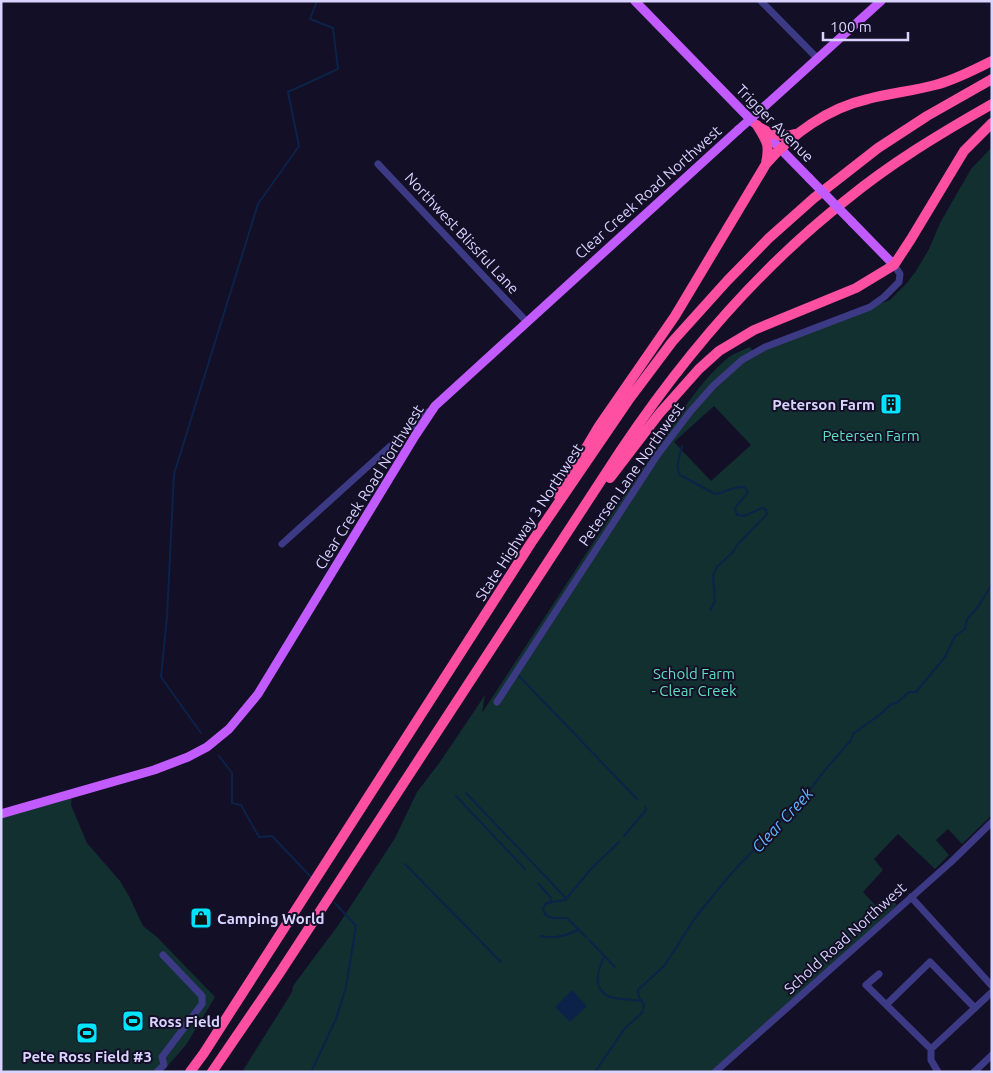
<svg xmlns="http://www.w3.org/2000/svg" width="993" height="1073" viewBox="0 0 993 1073" font-family="Ubuntu,sans-serif">
	<rect width="100%" height="100%" fill="#130f26"/>
	<path fill="#12302f" fill-rule="evenodd" d="M992,147v668l-30,29 -14,-15 -12,11 13,15 -14,14 -37,-35 -24,25 9,11 -20,22 12,13 13,-10 9,10 -116,106 -3,-1 3,4 -66,58h-473l50,-80 1,-6 46,-62 56,-86 22,-46 23,-30 45,-67 -3,18 156,-239c31,-38 52,-85 91,-117 6,-4 14,-7 21,-10l3,5 88,-35 49,-17 16,-16 10,-13 13,-22 11,-26 31,-54zM714,406l37,39 -40,36 -37,-39z
		M72,794l-1,11 16,38 33,38 9,15 14,30 14,11 58,60 -29,48 -24,27h-156l-5,-4v-254z"/>
	<path fill="#0c2248" d="M572,990l15,16 -17,16 -15,-15z"/>
	<g fill="none" stroke-linecap="round" stroke-linejoin="round">
		<path stroke="#0c2248" stroke-width="2" d="M682,446c-2,9 -7,21 -2,29l35,19c13,-1 14,-8 30,-7l3,5c-4,7 -10,10 -13,17l2,6 7,1 18,-8 4,2 1,4 -29,30 -5,8 -16,15 -4,9 2,25 -5,9
			M519,676l118,123
			M201,733l-40,-56 6,-60 7,-143 84,-270 41,-58 -11,-54 50,-23 -5,-41 -23,-9 7,-18
			M219,756l13,17v30l9,2 18,32 13,-1 38,40
			M466,793l99,104v3
			M456,796l69,73
			M624,836l22,-26 -1,-3
			M405,864l96,98
			M538,883l13,15v4
			M540,936c15,3 26,0 39,-7
			M586,937l-19,-19c-10,0 -22,2 -24,-9l3,-6 19,-3 26,-31 28,-27
			M589,940l26,27
			M604,956c-6,15 -13,33 6,41 5,2 24,3 32,4
			M311,1072l25,-53 10,-32 10,-61 -21,-23
			M595,1072l30,-44 17,-15 2,-8 -5,-8 -1,-7 27,-25 30,-47 34,-42 79,-84 17,-22 26,-30 2,-6 29,-21 9,-9 6,-1 12,-11h7l29,-35 10,-21 10,-7 2,-10 11,-12 14,-23"/>
		<path stroke="#3d3a85" stroke-width="7" d="M761,1l56,57
			M378,164l148,157
			M282,544l146,-132
			M497,702l159,-245 34,-45 23,-26 29,-26 23,-13 105,-40 14,-10 15,-15 1,-8 -6,-9
			M911,897l81,89
			M879,974l-13,11 65,64 61,-57
			M887,1004l43,-42 45,46
			M931,1049v11l7,12
			M157,1072l7,-7 -2,-8 40,-53v-8l-39,-41
			M715,1072l236,-210 41,-40
			M974,1072l18,-17"/>
		<path stroke="#c25bff" stroke-width="9" d="M635,1l119,122
			M765,106l116,-105
			M764,132l45,46
			M852,222l42,43
			M1,814l153,-44 34,-13 19,-10 22,-18 29,-35 157,-258 20,-30 303,-276"/>
		<path stroke="#ff4fa3" stroke-width="10" d="M757,125c10,16 13,20 9,38
			M759,127c12,7 22,12 36,7
			M610,478l49,-64 40,-45 20,-18 35,-21 102,-42 38,-23 17,-26 53,-88 28,-28
			M558,495l41,-69 76,-110 91,-152c26,-30 62,-56 102,-65 22,-6 45,-8 67,-14 20,-5 38,-15 57,-24
			M190,1072l14,-19 327,-510 99,-145 42,-56 55,-61 42,-43 45,-40 64,-50 49,-32 65,-37
			M212,1072l67,-98 342,-524c63,-94 136,-180 225,-250 45,-37 95,-67 146,-96"/>
		<path stroke="#c25bff" stroke-width="9" d="M738,130l27,-24
			M809,178l43,44"/>
	</g>
	<defs>
		<g id="building-square" transform="scale(1.125)"><rect x="-9" y="-9" width="18" height="18" rx="4" fill="#00e5ff" stroke="#130f26"/><path d="M-4-6H4V6H1V3H-1V6H-4ZM-2.5-4.3h1.7v1.8h-1.7ZM.8-4.3h1.7v1.8H.8ZM-2.5-1h1.7V.8h-1.7ZM.8-1h1.7V.8H.8Z" fill="#111"/></g>
		<g id="shop-square" transform="scale(1.125)"><rect x="-9" y="-9" width="18" height="18" rx="4" fill="#00e5ff" stroke="#130f26"/><path d="M-5-2.5h2.3a2.7 3.5 0 0 1 5.4 0H5L5.5 6h-11ZM-1.5-2.5h3a1.5 2.3 0 0 0-3 0Z" fill="#111"/></g>
		<g id="stadium-square" transform="scale(1.125)"><rect x="-9" y="-9" width="18" height="18" rx="4" fill="#00e5ff" stroke="#130f26"/><path d="M0-5a6.5 5 0 1 0 0 10a6.5 5 0 1 0 0-10ZM-3.5-1.8h7v3.6h-7Z" fill="#111"/></g>
	</defs>
	<g fill-rule="evenodd">
		<use href="#building-square" x="891" y="404"/>
		<use href="#shop-square" x="201" y="918"/>
		<use href="#stadium-square" x="133" y="1021"/>
		<use href="#stadium-square" x="87" y="1033"/>
	</g>
	<g text-anchor="middle" dominant-baseline="central" stroke-width="4" stroke-linejoin="round" paint-order="stroke">
		<g font-size="15" fill="#d9d4ff" stroke="#130f26">
			<text transform="translate(775 123) rotate(45)">Trigger Avenue</text>
			<text transform="translate(648 192) rotate(-42)">Clear Creek Road Northwest</text>
			<text transform="translate(462 233) rotate(47)">Northwest Blissful Lane</text>
			<text transform="translate(631 474) rotate(-55)">Petersen Lane Northwest</text>
			<text transform="translate(369 487) rotate(-58)">Clear Creek Road Northwest</text>
			<text transform="translate(529 522) rotate(-57)">State Highway 3 Northwest</text>
			<text transform="translate(845 938) rotate(-42)">Schold Road Northwest</text>
		</g>
		<g font-size="15" font-weight="bold" fill="#d9d4ff" stroke="#130f26" text-anchor="start">
			<text x="875" y="404" text-anchor="end">Peterson Farm</text>
			<text x="217" y="918">Camping World</text>
			<text x="149" y="1021">Ross Field</text>
			<text x="87" y="1056" text-anchor="middle">Pete Ross Field #3</text>
		</g>
		<g font-size="15" fill="#5fe0c0" stroke="#130f26">
			<text x="871" y="435">Petersen Farm</text>
			<text x="694" y="673">Schold Farm<tspan x="694" dy="17">- Clear Creek</tspan></text>
		</g>
		<g font-size="16" font-style="italic" fill="#62b6ff" stroke="#130f26">
			<text transform="translate(782 820) rotate(-47)">Clear Creek</text>
		</g>
	</g>
	<rect width="993" height="1073" fill="none" stroke="#d9d4ff" stroke-width="5"/>
	<path d="M823 32v8h85v-8" fill="none" stroke="#d9d4ff" stroke-width="2.5"/>
	<text x="830" y="32" font-size="15" fill="#d9d4ff" stroke="#130f26" stroke-width="4" paint-order="stroke">100 m</text>
</svg>
